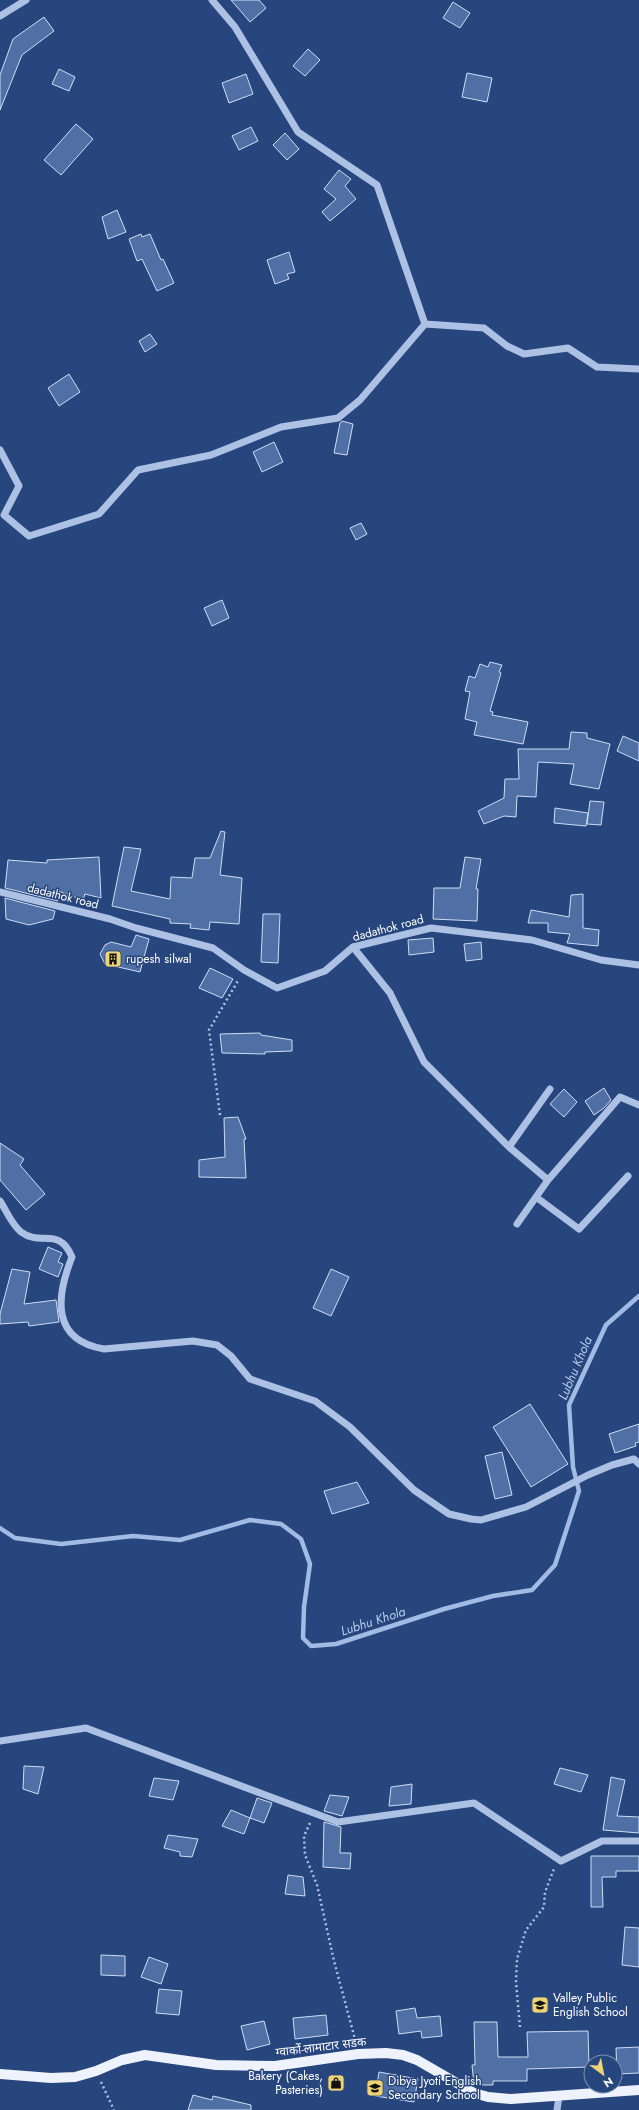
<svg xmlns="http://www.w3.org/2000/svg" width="639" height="2110" viewBox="0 0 639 2110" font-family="Jost,'Noto Sans Devanagari',sans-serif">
	<rect width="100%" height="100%" fill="#27467d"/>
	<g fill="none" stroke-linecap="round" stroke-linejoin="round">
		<path stroke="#a1bbe5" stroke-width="4.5" d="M0,1528l15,10 46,6 72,-8 47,4 70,-20 31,4 20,15 9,25 -6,43 -1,31 8,8 25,-2 108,-35 49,-13 39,-6 23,-25 24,-74 -6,-24 -4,-62 37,-80 33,-29"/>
	</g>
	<path fill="#5070a5" stroke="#cfddf4" d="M231,0h28l7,8 -16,14z
		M453,2l17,11 -10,15 -17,-10z
		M44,17l10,14 -32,24 -22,55v-35l13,-36z
		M308,49l12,11 -15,16 -12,-10z
		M59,69l16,8 -6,14 -17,-7z
		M467,73l25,5 -5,24 -25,-5z
		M246,74l7,20 -24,9 -7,-20z
		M76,124l17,15 -32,36 -17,-15z
		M251,127l7,14 -19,9 -7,-14z
		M285,133l14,16 -12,11 -14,-15z
		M339,170l12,9 -6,7 11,13 -26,22 -8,-9 14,-13 -12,-10z
		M117,210l9,22 -18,7 -6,-22z
		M141,234l1,3 8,-3 11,26 2,-1 11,24 -17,8 -15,-32 -5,2 -8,-22z
		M289,252l6,20 -8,2 2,5 -14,5 -8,-24z
		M150,334l7,10 -12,8 -6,-11z
		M69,374l11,18 -21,14 -11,-18z
		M342,421l11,3 -6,31 -13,-2 6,-30z
		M274,442l9,20 -21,10 -9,-20z
		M361,523l6,11 -11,6 -6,-12z
		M222,600l7,18 -17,8 -8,-18z
		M490,662l12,3 -3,7 2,1 -11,38 3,1 -1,3 36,7 -5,22 -49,-9 3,-13 -12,-3 5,-27 -5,-1 4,-15 6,2 5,-14 8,3z
		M571,732l16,1v5l23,6 -11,45 -29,-5 4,-20 -36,-2 -2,35 -19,-1 -1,21 -12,-1 -20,8 -6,-13 26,-13 1,-19h14l-1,-30h51z
		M623,736l16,7v18l-22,-10z
		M590,801l14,1 -3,23 -14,-1z
		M555,808l33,5 -2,13 -32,-3z
		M221,831l4,1 -5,43 22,3 -3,46 -29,-2 -1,8 -19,-2 1,-4 -21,-1v-4l-58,-13 12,-59 17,2 -10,42 39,8 1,-22 21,1 3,-20h15z
		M99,857l2,41 -16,-4 -2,6 -28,-10 3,11 -53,-13 3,-28 39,3v-3z
		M465,857l16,2 -5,30h2l-1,32 -44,-2 1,-31h26z
		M583,894v34l16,2 -1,16 -31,-3 3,-9 -22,-2v-9h-20l3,-13 38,7 2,-22z
		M5,898l50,13 -2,8 -24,6 -23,-6z
		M263,914h17l-2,49 -17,-1z
		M136,935l13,4 -9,33 -35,-8 -5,-10 5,-9 6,-3 20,5z
		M433,938l1,14 -25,3 -1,-15z
		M481,942l1,17 -16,2 -2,-17z
		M210,968l23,11 -11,19 -23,-10z
		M260,1033l1,2 31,5v11l-27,1v2l-43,-1 -2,-19z
		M604,1088l7,12 -7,8 -10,7 -9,-14z
		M564,1089l13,13 -13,15 -14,-13z
		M238,1117l8,22h-2l2,39 -47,-1v-17l26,-3 -1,-39z
		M0,1143l24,16 -4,6 25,29 -19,16 -26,-30z
		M48,1247l14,6 -4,9 5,2 -5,13 -19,-8z
		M12,1269l18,3 -6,32 32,-4 3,22 -30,4 -1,-4 -28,2v-10z
		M331,1269l18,8 -18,39 -18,-8z
		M530,1404l38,60 -37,23 -38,-60z
		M639,1424v18l-4,1 1,3 -21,7 -6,-19z
		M502,1452l10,43 -17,4 -10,-43z
		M357,1482l12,21 -37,11 -8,-23z
		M24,1766l20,1 -6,27 -15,-5z
		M560,1768l28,7 -7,17 -27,-8z
		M611,1777l14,3 -8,36 22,1v16l-36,-3z
		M154,1778l25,3 -6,19 -24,-4z
		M412,1784l-1,20 -22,2 2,-19z
		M330,1795l19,2 -7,19 -18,-5z
		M257,1798l15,5 -8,20 -14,-5z
		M231,1810l19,8 -6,16 -22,-8z
		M324,1822l17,5 -1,26h11l-1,16 -27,-2z
		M168,1835l30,4 -6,18 -12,-1v-4l-16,-4z
		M591,1856h48v15h-23v6h-14l1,30h-12z
		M288,1875l15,2 2,19 -20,-2z
		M625,1927l14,1v39l-17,-2z
		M101,1955l24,1v20l-24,-1z
		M149,1957l19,7 -7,20 -20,-7z
		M159,1989l23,2 -3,24 -23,-2z
		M415,2008l2,10 23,-2 2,20 -20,2 -1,-7 -22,3 -3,-23z
		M326,2015l2,20 -33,4 -2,-21z
		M264,2021l6,23 -23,6 -6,-24z
		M474,2022h23l1,35h30l-1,-25 61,-1 1,36 -62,2v12h-34v4h-19l-2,-20h3z
		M639,2047v26l-22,1 -1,-26z
		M379,2072l39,7 -4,23 -39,-6z
		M193,2095l19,5 1,-4 38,9v5h-63z"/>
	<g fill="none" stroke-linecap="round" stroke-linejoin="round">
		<path stroke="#adc1e4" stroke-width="2.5" stroke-dasharray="2 3" stroke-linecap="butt" d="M220,1115l-11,-85 30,-51
			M310,1823l-6,13 1,19 12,30 17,76 22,82
			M520,2027l-4,-45 1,-23 9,-29 18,-23 1,-15 9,-23
			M101,2082l13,28"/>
		<path stroke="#adc1e4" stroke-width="7" d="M212,0l23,27 63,105 79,53 48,139 59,4 23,18 17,8 44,-6 29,19 42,2
			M0,16l26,-16
			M0,450l19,36 -15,29 25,21 70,-22 39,-44 73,-15 70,-28 57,-9 22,-18 65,-76
			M0,892l110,27 26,9 77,20 31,22 33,18 48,-17 28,-24 78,-19 101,12 69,20 38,5
			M353,947l37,46 34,69 85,85 39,33
			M509,1147l41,-58
			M536,1197l43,32 49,-53
			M0,1201c6,9 12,24 21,31 20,15 38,-6 51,25 -16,40 -21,83 32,92l89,-8 24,4 14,11 19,23 65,22 35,26 64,63 35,24 22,5 10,1 45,-13 62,-32 24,-10 22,-6 5,5
			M517,1224l31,-44 72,-83 19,8
			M0,1741l86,-13 252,94 136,-19 87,58 41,-20h37
			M557,2110l2,-14"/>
		<path stroke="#edf2fd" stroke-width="10" d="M0,2074l51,4 24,-1 21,-6 26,-11 23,-5 71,10 59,1 83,-12 28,-1 17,2 14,5 57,33 14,4 23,2 128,-9"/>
	</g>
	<defs>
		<g id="building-square" transform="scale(0.9)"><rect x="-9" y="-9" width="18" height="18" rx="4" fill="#ecd373" stroke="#27467d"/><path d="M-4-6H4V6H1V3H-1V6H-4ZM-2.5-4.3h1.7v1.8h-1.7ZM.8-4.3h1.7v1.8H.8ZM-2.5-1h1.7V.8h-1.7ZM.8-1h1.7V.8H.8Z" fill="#111"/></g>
		<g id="school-square" transform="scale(0.9)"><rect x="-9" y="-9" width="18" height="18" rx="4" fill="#ecd373" stroke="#27467d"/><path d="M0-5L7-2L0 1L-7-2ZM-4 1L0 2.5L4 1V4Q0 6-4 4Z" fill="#111"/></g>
		<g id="shop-square" transform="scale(0.9)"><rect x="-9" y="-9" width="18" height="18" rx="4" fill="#ecd373" stroke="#27467d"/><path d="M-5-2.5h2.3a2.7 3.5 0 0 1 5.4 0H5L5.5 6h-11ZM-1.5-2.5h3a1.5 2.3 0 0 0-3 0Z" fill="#111"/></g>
	</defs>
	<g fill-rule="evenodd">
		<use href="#building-square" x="113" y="959"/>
		<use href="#school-square" x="540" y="2005"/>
		<use href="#shop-square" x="336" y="2083"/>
		<use href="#school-square" x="375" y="2088"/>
	</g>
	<g text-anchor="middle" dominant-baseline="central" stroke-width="3" stroke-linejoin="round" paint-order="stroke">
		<g font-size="12" fill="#fff" stroke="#27467d">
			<text transform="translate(63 896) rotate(14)">dadathok road</text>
			<text transform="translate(388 928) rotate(-15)">dadathok road</text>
			<text transform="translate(321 2047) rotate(-7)">ग्वार्को-लामाटार सडक</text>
		</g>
		<g font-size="12" fill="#fff" stroke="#27467d" text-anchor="start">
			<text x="126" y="959">rupesh silwal</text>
			<text x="553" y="1998">Valley Public<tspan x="553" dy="14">English School</tspan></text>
			<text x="323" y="2076" text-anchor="end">Bakery (Cakes,<tspan x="323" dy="14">Pasteries)</tspan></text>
			<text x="388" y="2081">Dibya Jyoti English<tspan x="388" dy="14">Secondary School</tspan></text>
		</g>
		<g font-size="13" font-style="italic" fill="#b8ccec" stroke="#27467d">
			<text transform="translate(575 1368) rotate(-67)">Lubhu Khola</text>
			<text transform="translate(373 1621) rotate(-18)">Lubhu Khola</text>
		</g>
	</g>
	<g transform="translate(603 2074) rotate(148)"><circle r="19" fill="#27467d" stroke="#7d90b1"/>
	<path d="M0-3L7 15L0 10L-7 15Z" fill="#ecd373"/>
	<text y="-6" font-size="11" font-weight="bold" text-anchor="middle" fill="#ffffff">N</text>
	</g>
</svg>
